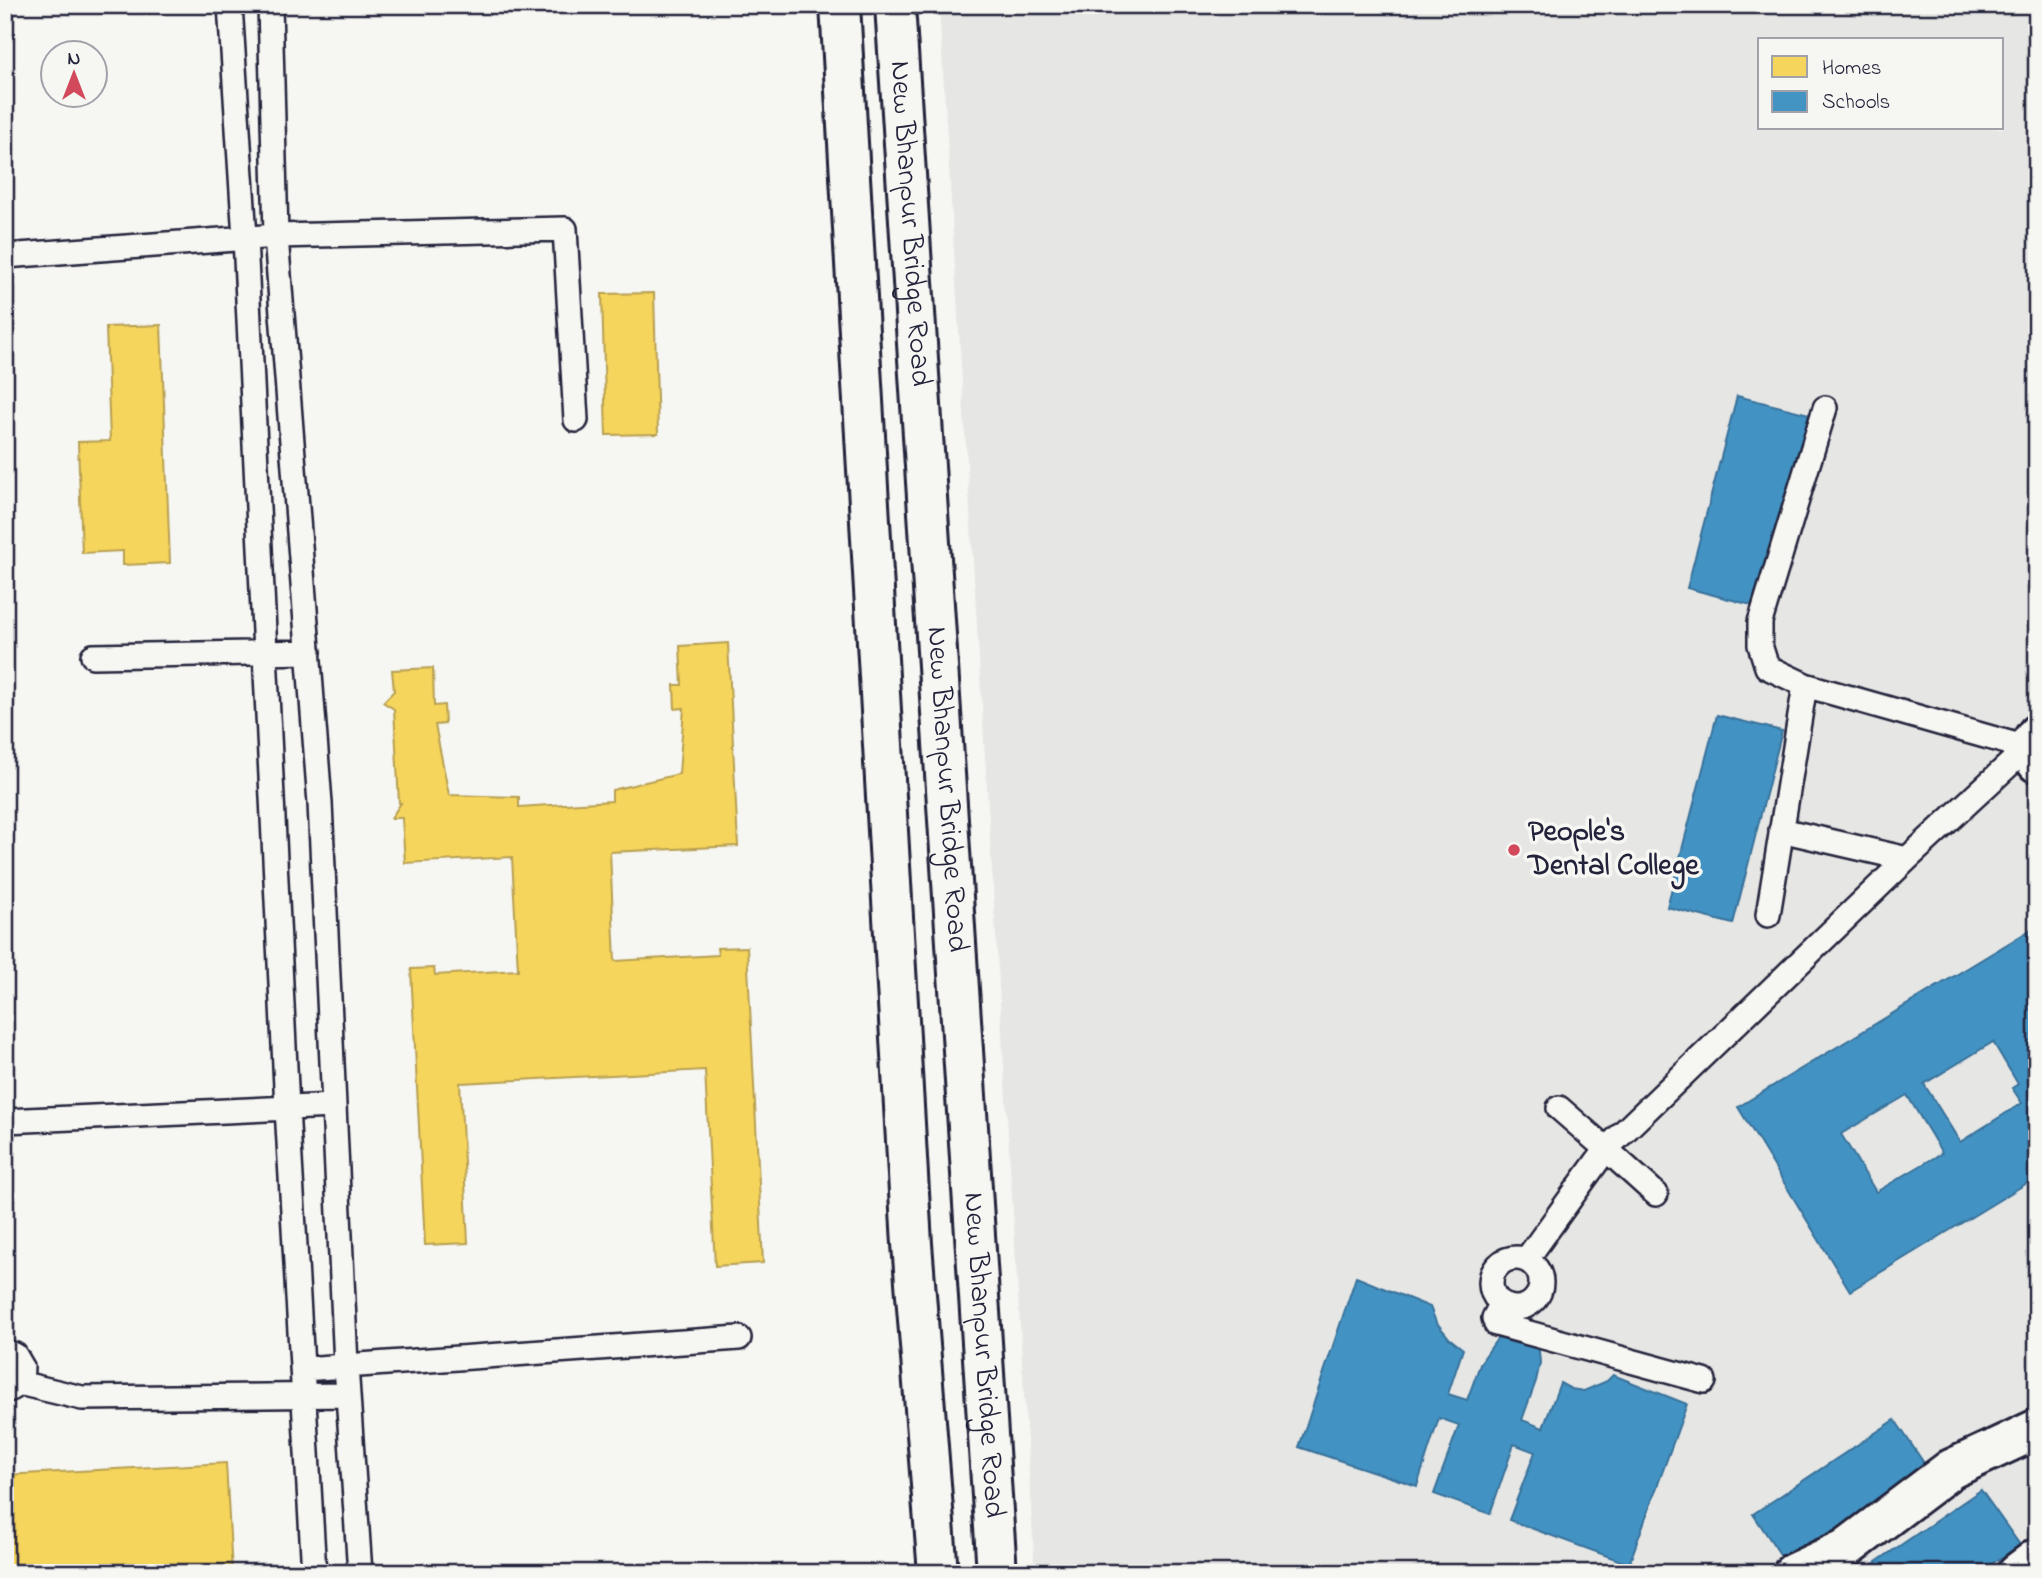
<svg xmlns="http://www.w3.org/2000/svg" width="2042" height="1578" viewBox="0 0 2042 1578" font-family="'Indie Flower',sans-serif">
	<rect width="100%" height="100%" fill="#f6f6f2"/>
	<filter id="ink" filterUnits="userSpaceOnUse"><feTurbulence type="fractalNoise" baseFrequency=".0143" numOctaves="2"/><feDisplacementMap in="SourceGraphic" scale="14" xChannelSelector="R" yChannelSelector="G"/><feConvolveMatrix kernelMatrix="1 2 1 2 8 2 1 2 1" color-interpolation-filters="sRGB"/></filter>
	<g filter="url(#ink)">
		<path fill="#e6e6e4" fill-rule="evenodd" d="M939,5h1098v1568h-1002zM1760,40h242v88h-242z"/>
		<path fill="#f6d55c" stroke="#b69f52" stroke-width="2" d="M654,293l4,141 -52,1 -4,-141z
			M161,325l9,238 -47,2v-14l-41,2 -4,-111 32,-1 -4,-114z
			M728,643l10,203 -128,6 5,109 103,-6 -1,-7 30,-1 16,316 -48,3 -10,-196 -245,13 8,160 -43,2 -14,-276 23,-1 1,7 83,-5 -6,-113 -107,6 -3,-45h-11l10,-15h-2l-5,-94 -11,-7 11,-11 -2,-21 41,-2 1,38 10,-1 1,19 -10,1 14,70 70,2v10l93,-6v-11l67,-16 5,-66 -9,1 -1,-24h8l-2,-39z
			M226,1463l6,110h-227v-98z"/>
		<path fill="#4393c3" stroke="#39719a" stroke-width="2" fill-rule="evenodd" d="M1737,396l72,18 -50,193 -72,-19z
			M1717,715l65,16 -49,193 -66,-17z
			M2037,926v251l-187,114 -112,-184zM1993,1042l25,42 -6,4 10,15 -62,39 -36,-58zM1907,1095l35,58 -66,39 -35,-58z
			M1356,1277l74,30 6,15 13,16 14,11 -15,45 19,6 14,-38 16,-23 10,-5 27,8 5,9 1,12 -4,18 -14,39 21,8 17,-45 11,6 13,2 23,-10 6,-6 74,29 -58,160 -120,-44 26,-68 -21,-8 -24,70 -56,-20 25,-69 -20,-7 -22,68 -118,-39z
			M1895,1420l39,58 -142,94 -39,-58z
			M1981,1490l39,55 -42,28h-118z"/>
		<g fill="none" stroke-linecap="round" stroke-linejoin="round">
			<g stroke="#22223b" stroke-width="28">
				<path id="lane" d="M230,5l15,233 42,870 27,465
					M270,5l6,231 44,567 26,562 14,208
					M5,256l271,-20 289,-7 11,191
					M1825,408l-65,214v23l7,22 38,18 222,63
					M93,656l216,-4
					M1781,830l126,29
					M1768,915l37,-230
					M1559,1108l47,41 301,-290 120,-111
					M5,1121l328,-15
					M1491 1283a25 25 0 1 1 50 0a25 25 0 1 1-50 0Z
					M1526,1260l80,-111 50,45
					M1502,1303l-8,15 2,6 208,57
					M5,1352l10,3 7,12c0,10 -3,20 -14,23
					M303,1369l436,-31
					M19,1383l63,15 266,-3"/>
			</g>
			<g stroke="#22223b" stroke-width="44">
				<path id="street" d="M2037,734l-10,14 10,15
					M1793,1573l52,-24 106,-80 86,-40
					M2017,1573l20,-15"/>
			</g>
			<g stroke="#22223b" stroke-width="44">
				<g id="secondary">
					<path d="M840,5l72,1239 26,329"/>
					<path id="s1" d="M895,5l102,1568"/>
				</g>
			</g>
			<use href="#lane" stroke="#f6f6f2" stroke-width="23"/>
			<use href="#street" stroke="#f6f6f2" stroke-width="38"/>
			<use href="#secondary" stroke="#f6f6f2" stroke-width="38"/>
		</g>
	</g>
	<circle fill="#d1495b" stroke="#f6f6f2" stroke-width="2.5" cx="1514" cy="850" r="7"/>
	<g text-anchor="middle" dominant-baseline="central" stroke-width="7" stroke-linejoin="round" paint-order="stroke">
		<g font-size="30" fill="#22223b" stroke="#f6f6f2">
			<text stroke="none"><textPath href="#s1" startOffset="219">New Bhanpur Bridge Road</textPath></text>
			<text stroke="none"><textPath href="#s1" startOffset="786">New Bhanpur Bridge Road</textPath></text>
			<text stroke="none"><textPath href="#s1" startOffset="1353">New Bhanpur Bridge Road</textPath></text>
		</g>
		<g font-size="30" font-weight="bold" fill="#22223b" stroke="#f6f6f2" text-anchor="start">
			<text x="1528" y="833">People's<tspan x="1528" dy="34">Dental College</tspan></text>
		</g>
	</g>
	<rect width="2042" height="1578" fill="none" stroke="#f6f6f2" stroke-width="28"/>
	<rect x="14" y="14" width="2014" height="1550" fill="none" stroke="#22223b" stroke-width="2.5" filter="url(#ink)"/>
	<rect x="1758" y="38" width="245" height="91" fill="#f6f6f2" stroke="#a1a1a9" stroke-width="2"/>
	<rect x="1772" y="56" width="35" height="21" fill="#f6d55c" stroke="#a1a1a9" stroke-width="2"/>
	<text x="1822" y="74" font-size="21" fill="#22223b">Homes</text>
	<rect x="1772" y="91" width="35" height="21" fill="#4393c3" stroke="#a1a1a9" stroke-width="2"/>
	<text x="1822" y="108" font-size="21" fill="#22223b">Schools</text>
	<g transform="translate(74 74)"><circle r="33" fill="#f6f6f2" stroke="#a1a1a9" stroke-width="2"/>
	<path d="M0-5L12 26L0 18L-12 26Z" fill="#d1495b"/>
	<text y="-10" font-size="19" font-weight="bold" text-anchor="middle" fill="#22223b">N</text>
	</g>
</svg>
